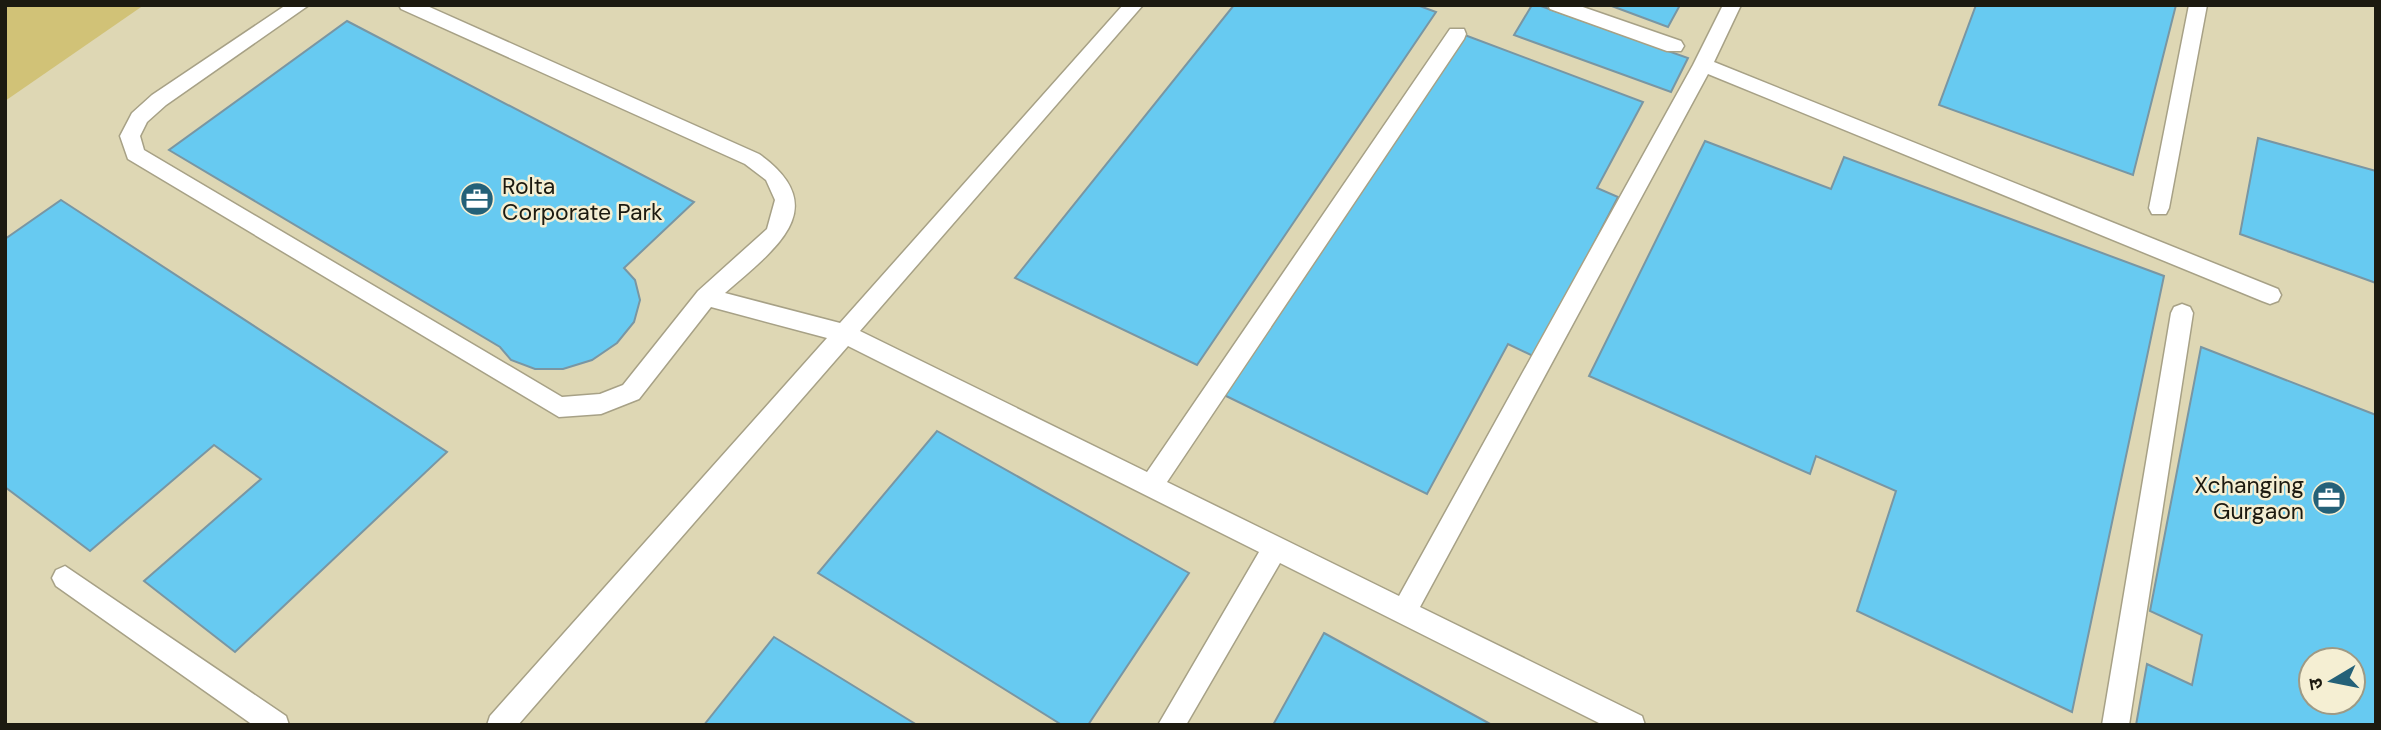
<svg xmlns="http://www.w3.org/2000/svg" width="2381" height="730" viewBox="0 0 2381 730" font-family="'DM Sans','Noto Sans Devanagari',sans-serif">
	<rect width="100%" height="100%" fill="#e8e2c6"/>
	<path fill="#ded7b4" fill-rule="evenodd" d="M5,5h2371v720h-2371zM2311,660h42v42h-42z"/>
	<path fill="#d1c277" d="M5,5h139l-139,96z"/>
	<path fill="#67caf1" stroke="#7996a3" stroke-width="2" fill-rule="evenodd" d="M1234,5h183l19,7 -239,353 -182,-87z
		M1532,5h6l150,53 -17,34 -157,-57z
		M1609,5h71l-12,22z
		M1976,5h200l-43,170 -194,-70z
		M347,21l347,181 -70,66 11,12 5,20 -6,22 -17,21 -25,17 -29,9h-28l-24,-9 -11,-13 -331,-197z
		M1462,34l181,68 -46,86 21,9 -83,160 -27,-13 -81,150 -205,-100z
		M2258,138l118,33v112l-136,-49z
		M1705,141l126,48 13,-32 320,119 -92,436 -215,-101 39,-120 -80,-35 -6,18 -221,-98z
		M61,200l386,252 -212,200 -91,-71 117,-102 -47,-34 -124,106 -85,-64v-248z
		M2201,347l175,68 -1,310h-239l11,-61 45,21 10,-50 -52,-24zM2311,660h42v42h-42z
		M937,431l252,142 -101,152h-26l-244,-152z
		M1324,633l168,92h-219z
		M774,637l143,88h-213z"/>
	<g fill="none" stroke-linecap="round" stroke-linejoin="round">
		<g stroke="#a7a186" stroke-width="3">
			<path id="service" d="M286,5h23l-143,100 -19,17 -7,14 4,14 418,247 38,-3 23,-9 75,-94 69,-62 8,-29 -9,-20 -21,-16 -344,-155 -2,-4h26l334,149c77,55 13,97 -34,139l115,30 283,-318h20l-283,326 287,141 303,-443h14l2,5 -2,5 -297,443 232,114 294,-531 30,-60h18l-27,57 564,227 3,6 -3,6 -8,3 -8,-3 -554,-227 -288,533 222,109 3,9h-42l-323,-162 -94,162h-28l101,-173 -411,-206 -330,379h-31l3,-9 337,-378 -116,-31 -72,92 -38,15 -42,3 -431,-258 -8,-23 12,-23 20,-18z
				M1548,5h29l104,36 3,5 -3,5h-14l-117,-42z
				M2189,5h18l-38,203 -3,6h-14l-3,-6z
				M2182,304l8,3 3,6 -64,412h-27l69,-412 3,-6z
				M65,566l221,150 3,9h-36l-197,-139 -4,-8 4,-8z"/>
		</g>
		<use href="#service" fill="#fff" fill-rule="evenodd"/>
	</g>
	<defs>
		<g id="office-disc" transform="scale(1.75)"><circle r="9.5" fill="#246178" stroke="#f5efd3"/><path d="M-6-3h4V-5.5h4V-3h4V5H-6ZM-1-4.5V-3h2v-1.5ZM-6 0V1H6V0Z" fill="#fff"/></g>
	</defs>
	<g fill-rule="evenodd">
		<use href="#office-disc" x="477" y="199"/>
		<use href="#office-disc" x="2329" y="498"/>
	</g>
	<g text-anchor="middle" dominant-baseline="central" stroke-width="5" stroke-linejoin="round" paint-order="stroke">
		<g font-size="23" fill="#1c1a10" stroke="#f5efd3" text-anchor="start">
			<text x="502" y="186">Rolta<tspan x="502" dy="26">Corporate Park</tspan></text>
			<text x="2304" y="485" text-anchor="end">Xchanging<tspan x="2304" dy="26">Gurgaon</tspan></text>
		</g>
	</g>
	<rect width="2381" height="730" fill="none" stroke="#1c1a10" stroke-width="14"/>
	<g transform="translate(2332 681) rotate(260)"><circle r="33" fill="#f5efd3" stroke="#9e9a85" stroke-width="2"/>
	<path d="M0-5L12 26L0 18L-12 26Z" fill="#246178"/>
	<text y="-10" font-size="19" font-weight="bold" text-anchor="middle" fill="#1c1a10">उ</text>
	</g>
</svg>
